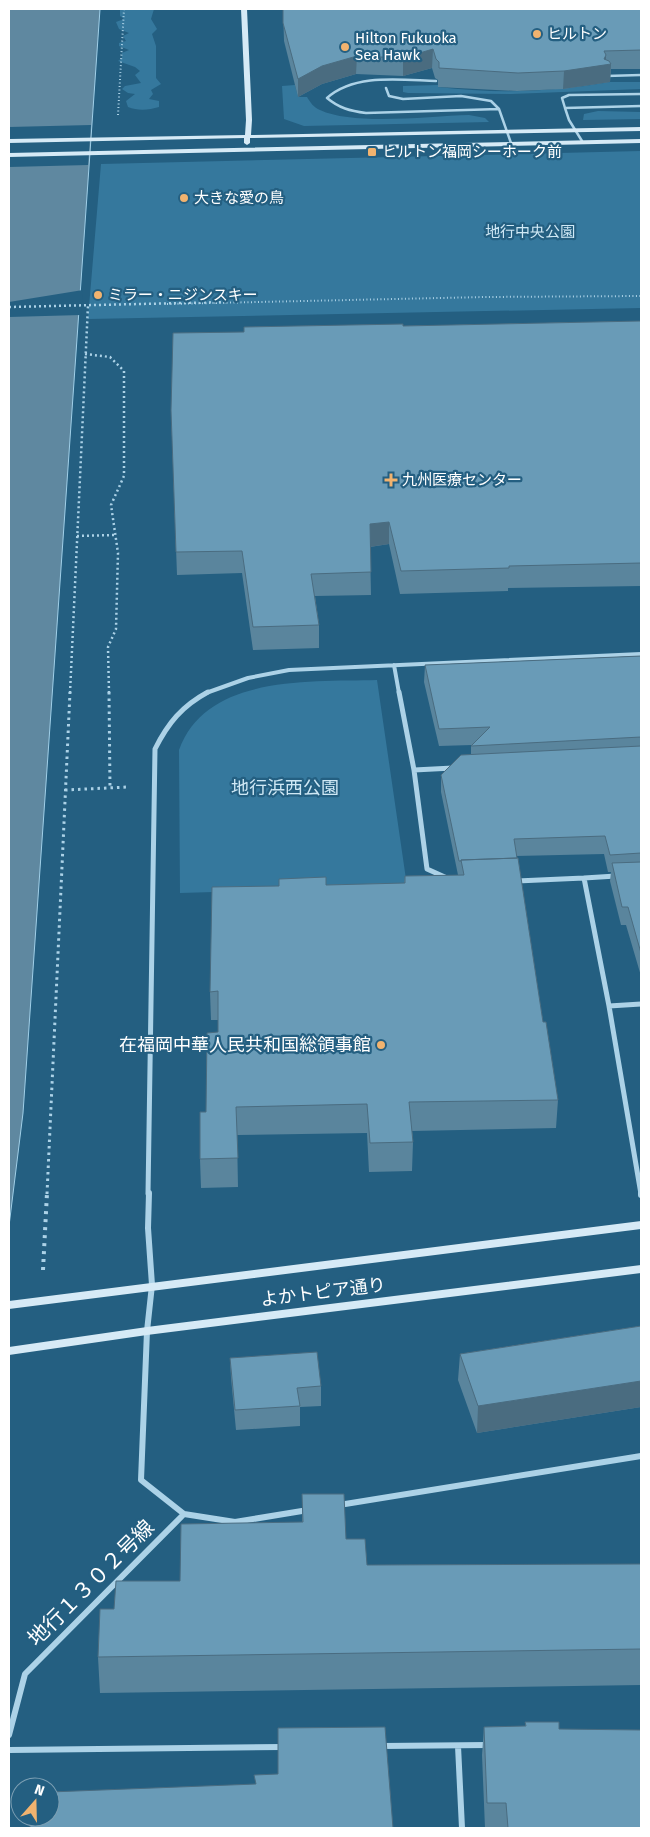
<svg xmlns="http://www.w3.org/2000/svg" width="650" height="1837" viewBox="0 0 650 1837" font-family="'Fira Sans','Noto Sans JP',sans-serif">
	<rect width="100%" height="100%" fill="#245f81"/>
	<path fill="#35789d" d="M120,9h34l-3,10 6,10 -5,5 4,12v32l5,6 -10,6 2,4 -4,5 10,2v6c-10,3 -21,4 -31,0l-2,-6 9,-7 -7,-1 -6,-4 3,-3 16,-3 -6,-8 5,-4 -5,-4 -17,-6 4,-3v-5l7,-3 -10,-4v-3l7,-2 -3,-5 6,-3 -10,-4 -3,-7 8,-3 -4,-3z
		M610,82h31v7l-130,5 -103,-1 -5,-1v-6l35,-1v2c58,7 115,5 172,-5z
		M295,85l3,12h9c3,5 7,11 13,13 34,16 110,6 149,5l16,3 4,4 -185,4 -20,-7 -2,-33z
		M598,111l43,1v7l-58,1 1,-6z
		M641,151v157l-553,11 13,-155z
		M377,680l30,206 -227,7 -1,-143c27,-76 132,-68 198,-70z"/>
	<path fill="#5f88a0" stroke="#a0cfe8" d="M9,9h91l-77,1104 -14,113z"/>
	<path fill="#245f81" d="M91,125l-3,40 -79,2v-40z
		M83,290l-2,25 -72,2v-15z"/>
	<g fill="none" stroke-linecap="round" stroke-linejoin="round">
		<path stroke="#acd2e7" stroke-width="2" stroke-dasharray="1 2.5" stroke-linecap="butt" d="M118,115l6,-106
			M167,304l318,-7 156,-1"/>
		<path stroke="#acd2e7" stroke-width="2.5" stroke-dasharray="2 3" stroke-linecap="butt" d="M9,307l218,-5
			M85,354l25,3 14,14v105l-13,29 7,48 -2,76 -8,18 1,46
			M77,536l38,-1
			M70,693l18,-388"/>
		<path stroke="#acd2e7" stroke-width="3" stroke-dasharray="2.5 4" stroke-linecap="butt" d="M109,692l1,96
			M65,790l63,-3
			M47,1194l23,-502"/>
		<path stroke="#acd2e7" stroke-width="4" stroke-dasharray="3 5" stroke-linecap="butt" d="M43,1270l4,-77"/>
		<path stroke="#acd2e7" stroke-width="2.5" d="M606,76l35,-1
			M436,81c-35,-1 -81,-8 -109,17 12,10 23,13 39,15l133,-4 12,34
			M386,88l3,8 14,3 58,-3 30,5 8,8
			M565,108l-3,-10 7,-3 72,-1
			M582,141l-13,-21 -4,-12 76,-2"/>
		<path stroke="#acd2e7" stroke-width="4" d="M394,665l5,28
			M206,693l42,-15 41,-8 352,-16"/>
		<path stroke="#acd2e7" stroke-width="5" d="M399,692l15,78 13,99 20,9
			M414,770l39,-2
			M616,876l-32,2 25,128 32,188
			M517,881l67,-3
			M609,1006l32,-2
			M148,1194l7,-445c13,-26 27,-43 53,-57"/>
		<path stroke="#acd2e7" stroke-width="6" d="M149,1193l-1,35 4,57 -5,46 -6,149 43,34 51,8 73,-12
			M641,1193v2
			M339,1505l302,-49
			M9,1735l16,-61 159,-160
			M382,1746l106,-1
			M458,1746l4,82
			M9,1750l274,-3"/>
		<path fill="#d6eaf6" fill-rule="evenodd" d="M241,9h6l5,111 -1,15 390,-8v4l-391,7v5l-3,2 -3,-2v-5l-235,5v-4l236,-4 1,-15z
			M641,139v4l-632,14v-4z
			M641,1221v8l-632,80v-8z
			M641,1265v8l-494,62 -138,20v-8l138,-20z"/>
	</g>
	<path fill="#5a859d" d="M283,9h358v60h-30l-1,13 -47,7 -46,2 -79,-4v-7l-3,-2 -3,-10 -29,8 -47,-2 -34,10 -24,13 -14,-56z
		M641,321v265l-133,2v3l-108,3 -11,-50 -19,3 1,48 -56,1 4,29v23l-66,2 -11,-77 -65,2 -6,-165 73,-78 159,-6z
		M641,656v320l-15,-51h-5l-11,-44 1,-9h-3l-4,-18 -88,2 27,166 15,78 -2,28 -144,3 1,11 -1,29 -43,1 -2,-39 -130,2 1,52 -37,1 -1,-29 6,-47 12,-80v-12h-7l-1,-28 69,-106 125,-3 1,-7 53,-1 -17,-83v-17l30,-21v-8l1,-1 -33,1 -15,-64 1,-17z
		M641,1326v81l-164,26 -19,-53 2,-26z
		M230,1358l91,28v20l-21,1v19l-64,4 -5,-52z
		M302,1494l44,45 21,26 274,-1v121l-541,8 -2,-36 16,-48 66,-28 122,-59z
		M525,1722l34,7 82,99h-156l-3,-73 2,-28 41,-1z"/>
	<path fill="#4a6c80" d="M433,49l-1,19 -29,8v-18z
		M606,55v10l5,-1 -1,18 -47,7 1,-18 40,-12z
		M357,56l-1,18 -34,10 -24,13v-18l24,-13z
		M389,522v22l-20,3 1,-23z
		M641,1381v26l-164,26 1,-27z"/>
	<path fill="#699bb7" stroke="#4a6c80" d="M283,9h358v41l-37,1 2,4 -2,4 5,2 2,3 -47,7 -46,2 -79,-5v-6l-3,-3 -3,-10 -30,9 -46,-2 -35,10 -24,13 -15,-56z
		M641,321v242l-132,3v2l-108,3 -12,-49 -19,2 1,48 -60,2 8,51 -66,2 -11,-76 -66,1 -5,-142 2,-77 71,-1v-5l159,-3v2z
		M641,656v81l-170,9 19,-19 -51,2 -14,-64z
		M641,746v107l-31,2 -5,-19 -91,3 3,19 -56,2v1h-2l-18,-86 20,-20z
		M518,858l25,164h3l12,78 -149,2 4,40 -43,1 -3,-39 -131,3 2,51 -38,1v-47h6l1,-79 11,-1v-41l-8,1 2,-105 67,-1v-7l47,-2v8l79,-2v-7l59,-1 -3,-15z
		M641,862v91l-13,-46h-6l-10,-44z
		M641,1326v55l-163,25 -18,-52z
		M317,1352l4,34 -24,2 3,18 -65,4 -5,-52z
		M302,1494h42l2,45h19l2,26 274,-1v85l-543,8 2,-48h14l2,-28h64l1,-57 122,-2z
		M525,1722h34v7l82,1v98h-133l-2,-25h-19l-3,-76 42,-1z
		M385,1727l8,101h-363v-11h20v-25l206,-8 -2,-9 24,-1v-46z"/>
	<g fill="#f1b36f" stroke="#245f81" stroke-width="2">
		<circle cx="537" cy="34" r="5"/>
		<circle cx="345" cy="47" r="5"/>
		<rect x="367" y="147" width="10" height="10" rx="2.5"/>
		<circle cx="184" cy="198" r="5"/>
		<circle cx="98" cy="295" r="5"/>
		<path d="M388.5 472.5h5v5h5v5h-5v5h-5v-5h-5v-5h5z"/>
		<circle cx="381" cy="1045" r="5"/>
	</g>
	<g text-anchor="middle" dominant-baseline="central" stroke-width="4.5" stroke-linejoin="round" paint-order="stroke">
		<g font-size="15" fill="#fff" stroke="#245f81" text-anchor="start">
			<text x="547" y="34">ヒルトン</text>
			<text x="355" y="38">Hilton Fukuoka<tspan x="355" dy="17">Sea Hawk</tspan></text>
			<text x="382" y="152">ヒルトン福岡シーホーク前</text>
			<text x="194" y="198">大きな愛の鳥</text>
			<text x="108" y="295">ミラー・ニジンスキー</text>
			<text x="402" y="480">九州医療センター</text>
		</g>
		<g font-size="15" fill="#cfe8f5" stroke="#245f81">
			<text x="530" y="232">地行中央公園</text>
		</g>
		<g font-size="18" fill="#cfe8f5" stroke="#245f81">
			<text x="285" y="788">地行浜西公園</text>
		</g>
		<g font-size="18" fill="#fff" stroke="#245f81" text-anchor="end">
			<text x="371" y="1045">在福岡中華人民共和国総領事館</text>
		</g>
		<g font-size="18" fill="#fff" stroke="#245f81">
			<text transform="translate(323 1292) rotate(-7)">よかトピア通り</text>
		</g>
		<g font-size="21" fill="#fff" stroke="#245f81">
			<text transform="translate(91 1583) rotate(-45)">地行１３０２号線</text>
		</g>
	</g>
	<rect width="650" height="1837" fill="none" stroke="#ffffff" stroke-width="20"/>
	<g transform="translate(35 1802) rotate(20)"><circle r="24" fill="#245f81" stroke="#7c9fb3"/>
	<path d="M0-4L9 19L0 12L-9 19Z" fill="#f1b36f"/>
	<text y="-8" font-size="14" font-weight="bold" text-anchor="middle" fill="#ffffff">N</text>
	</g>
</svg>
